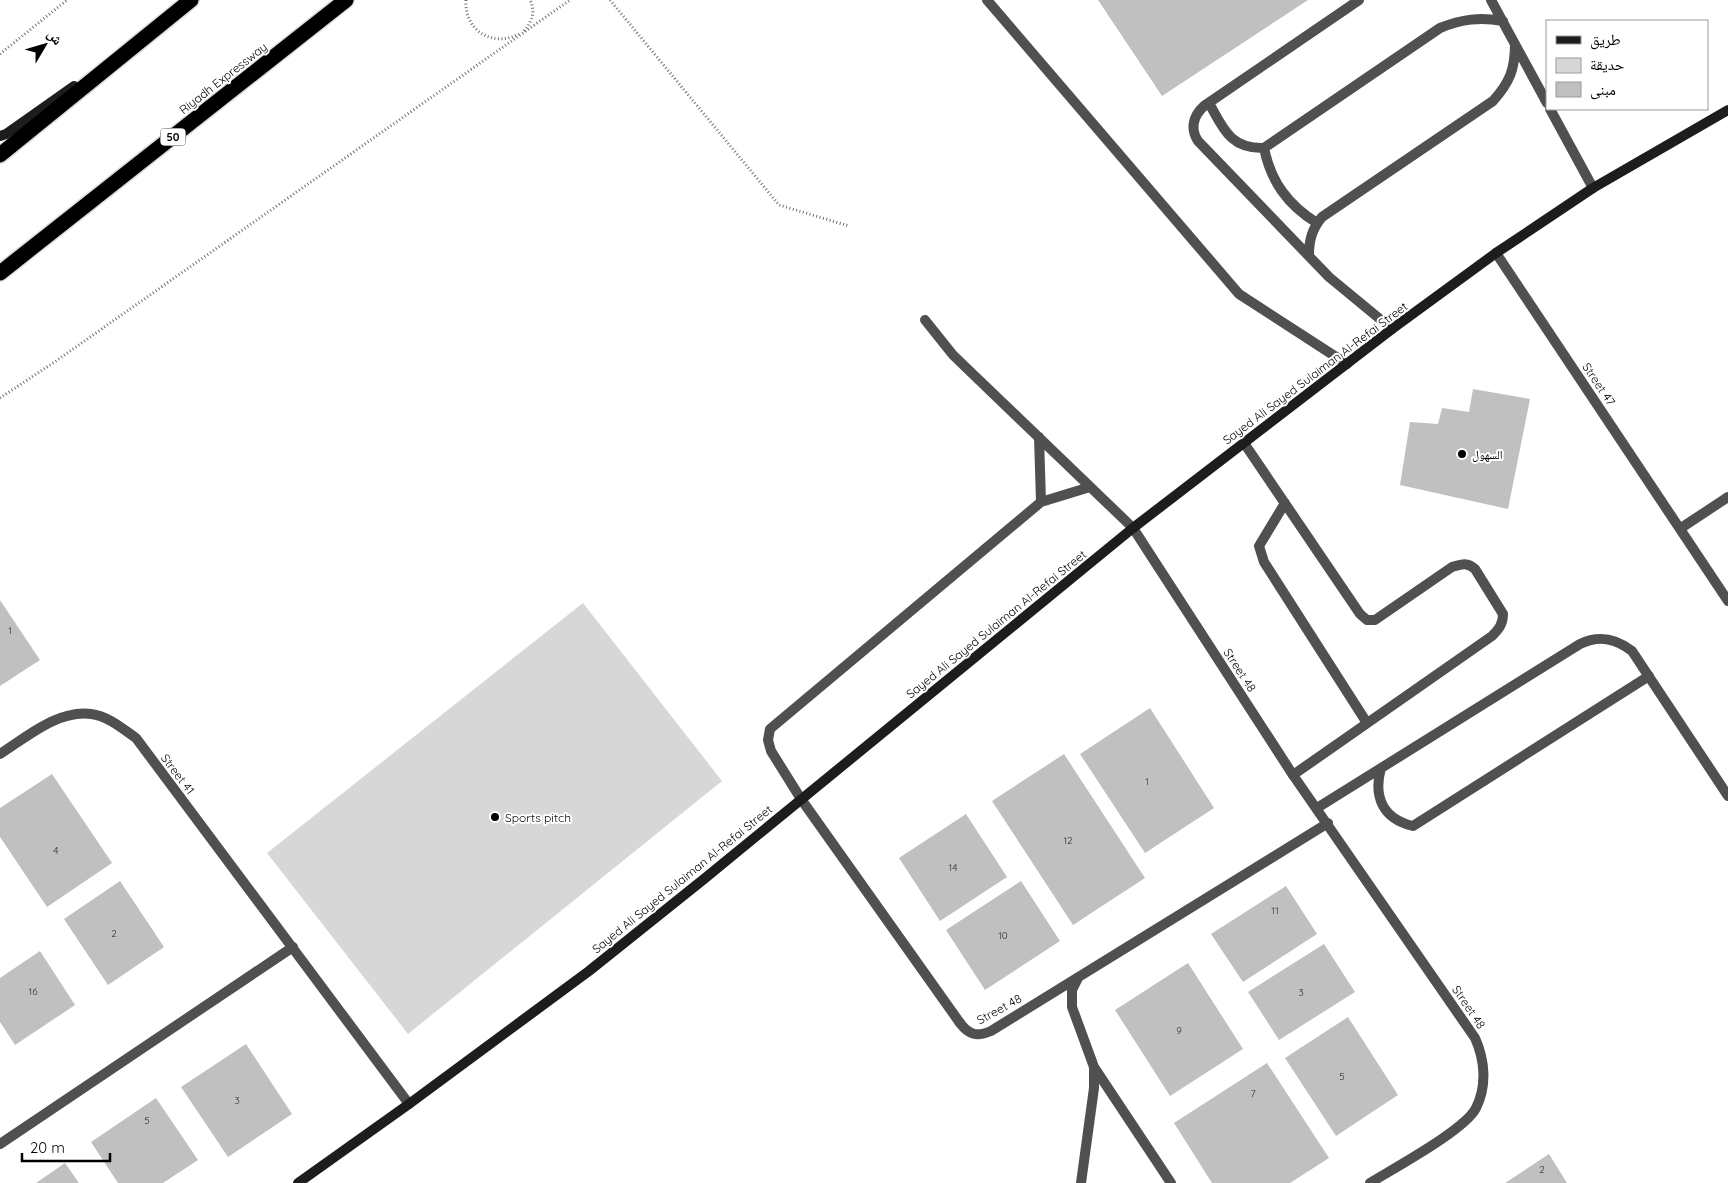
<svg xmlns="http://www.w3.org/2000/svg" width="1728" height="1183" viewBox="0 0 1728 1183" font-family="Quicksand,'Noto Naskh Arabic',sans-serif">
	<rect width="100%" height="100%" fill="#fff"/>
	<path fill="#d7d7d7" d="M583,603l139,178 -314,253 -141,-181z"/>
	<path fill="#c0c0c0" d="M1098,0h210l-146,96z
		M1473,389l57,10 -22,110 -108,-24 10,-63 28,2 4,-16 27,4z
		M0,600l40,60 -40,26z
		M1150,708l64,100 -69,45 -65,-99z
		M1064,754l81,124 -72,47 -81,-124z
		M52,774l60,89 -65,44 -47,-70v-29z
		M966,814l41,63 -67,44 -41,-63z
		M120,881l44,66 -56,38 -44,-66z
		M1021,881l39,60 -75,49 -39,-60z
		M1286,886l31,48 -74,48 -32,-48z
		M1324,944l31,48 -76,48 -31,-48z
		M40,951l35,54 -60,40 -15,-23v-44z
		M1188,963l55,86 -73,47 -55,-86z
		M1348,1017l50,78 -62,41 -51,-78z
		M246,1044l46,70 -64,43 -47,-70z
		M1267,1063l62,95 -39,25h-78l-38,-60z
		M156,1098l42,62 -35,23h-45l-27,-41z
		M1549,1154l18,29h-62z
		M65,1163l14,20h-43z"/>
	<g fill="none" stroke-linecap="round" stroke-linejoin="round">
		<g stroke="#dbdbdb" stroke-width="18">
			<path id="highway" d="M0,155l191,-155
				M0,273l346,-273"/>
		</g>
		<path stroke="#727272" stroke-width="3" stroke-dasharray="1 2.5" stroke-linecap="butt" d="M466,0c-2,30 26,48 53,34
			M610,0l169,205 70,21
			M524,31c8,-10 12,-19 6,-31
			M0,54l67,-54
			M0,398l56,-37 514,-361"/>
		<path stroke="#505050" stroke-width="10" d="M987,0l252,294 108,70
			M1359,0l-155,106c-11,10 -14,23 -6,35l131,136 63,52
			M1491,0l56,103
			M1209,103c14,25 21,46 55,45l176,-120c22,-9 40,-11 63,-7
			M1550,109l43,79
			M1264,148c7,34 24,57 53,75
			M1309,255c0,-15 3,-26 13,-38l171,-116c17,-19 22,-32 22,-57
			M925,320l28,35 180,173
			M1039,437l2,65
			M1244,443l116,171 7,6h8l77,-53c10,-3 15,-5 23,2l28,45c0,10 -4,15 -11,22l-199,139
			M1285,503l-26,43 5,16 103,161
			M1381,768c-8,29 2,51 32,58l236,-150
			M1317,808l263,-164c19,-9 35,-6 52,7l96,145
			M960,1023l-159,-224 -30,-48 -3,-11 2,-11 271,-227 49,-15"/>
		<path stroke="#505050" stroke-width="10" d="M1496,253l232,348
			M1133,528l160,247 182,263c10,22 12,48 1,70 -11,22 -82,60 -106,75
			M1681,528l47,-31
			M0,754c27,-17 57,-44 91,-40 17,2 32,15 45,24l273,366
			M1078,978l-6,12v17l22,60v21l-13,95
			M960,1023c9,12 17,14 31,8l337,-208
			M1094,1067l77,116
			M0,1144l293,-197"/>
		<path stroke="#1d1d1d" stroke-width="10" d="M0,136l6,-2 68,-48
			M298,1183l111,-79 180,-133 115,-92 429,-351 259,-199 104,-76 97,-65 135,-78"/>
		<use href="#highway" stroke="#000" stroke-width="15"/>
	</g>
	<g fill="#000" stroke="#fff" stroke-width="2">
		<circle cx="1462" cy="454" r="5"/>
		<circle cx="495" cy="817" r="5"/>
	</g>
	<g text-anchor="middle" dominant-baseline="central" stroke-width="4" stroke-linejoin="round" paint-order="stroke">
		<g font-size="10" fill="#303030">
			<text x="10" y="630">1</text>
			<text x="1147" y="781">1</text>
			<text x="1068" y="840">12</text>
			<text x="56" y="850">4</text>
			<text x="953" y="867">14</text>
			<text x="1275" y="910">11</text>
			<text x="114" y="933">2</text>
			<text x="1003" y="935">10</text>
			<text x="33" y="991">16</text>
			<text x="1301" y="992">3</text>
			<text x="1179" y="1030">9</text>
			<text x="1342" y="1076">5</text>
			<text x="1253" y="1093">7</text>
			<text x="237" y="1100">3</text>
			<text x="147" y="1120">5</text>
			<text x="1542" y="1169">2</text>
		</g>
		<rect fill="#fff" stroke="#4c4c4c" stroke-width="1" x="160.5" y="128.5" width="25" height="17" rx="4"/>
		<g font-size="11" font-weight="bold" fill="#000">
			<text x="173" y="137">50</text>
		</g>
		<g font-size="12" fill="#000" stroke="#fff">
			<text transform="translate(223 78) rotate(-38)">Riyadh Expressway</text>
			<text transform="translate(1315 373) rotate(-37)">Sayed Ali Sayed Sulaiman Al-Refai Street</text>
			<text transform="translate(1599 384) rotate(56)">Street 47</text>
			<text transform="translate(996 624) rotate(-39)">Sayed Ali Sayed Sulaiman Al-Refai Street</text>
			<text transform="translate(1240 670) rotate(57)">Street 48</text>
			<text transform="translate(178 774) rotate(53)">Street 41</text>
			<text transform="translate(682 879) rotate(-39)">Sayed Ali Sayed Sulaiman Al-Refai Street</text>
			<text transform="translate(1469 1007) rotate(56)">Street 48</text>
			<text transform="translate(999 1009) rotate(-29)">Street 48</text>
		</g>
		<g font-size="12" fill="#000" stroke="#fff" text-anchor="start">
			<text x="1472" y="454">السهول</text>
			<text x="505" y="817">Sports pitch</text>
		</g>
	</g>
	<rect x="1546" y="20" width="162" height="90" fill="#ffffff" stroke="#999999"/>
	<rect x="1556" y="36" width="25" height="8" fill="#1d1d1d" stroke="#999999"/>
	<text x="1590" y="45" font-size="15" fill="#000000">طريق</text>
	<rect x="1556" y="58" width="25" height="15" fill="#d7d7d7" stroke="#999999"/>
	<text x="1590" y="70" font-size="15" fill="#000000">حديقة</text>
	<rect x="1556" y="82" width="25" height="15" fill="#c0c0c0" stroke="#999999"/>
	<text x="1590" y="95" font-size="15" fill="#000000">مبنى</text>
	<g transform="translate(45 45) rotate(52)" stroke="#ffffff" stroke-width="4" paint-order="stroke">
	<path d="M0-4L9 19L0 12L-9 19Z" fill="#000000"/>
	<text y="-8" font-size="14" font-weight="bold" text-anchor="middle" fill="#000000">ش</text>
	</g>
	<path d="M22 1153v8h88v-8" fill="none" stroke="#000000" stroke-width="2.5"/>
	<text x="30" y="1153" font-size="15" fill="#000000" stroke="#ffffff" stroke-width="4" paint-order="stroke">20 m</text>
</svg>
